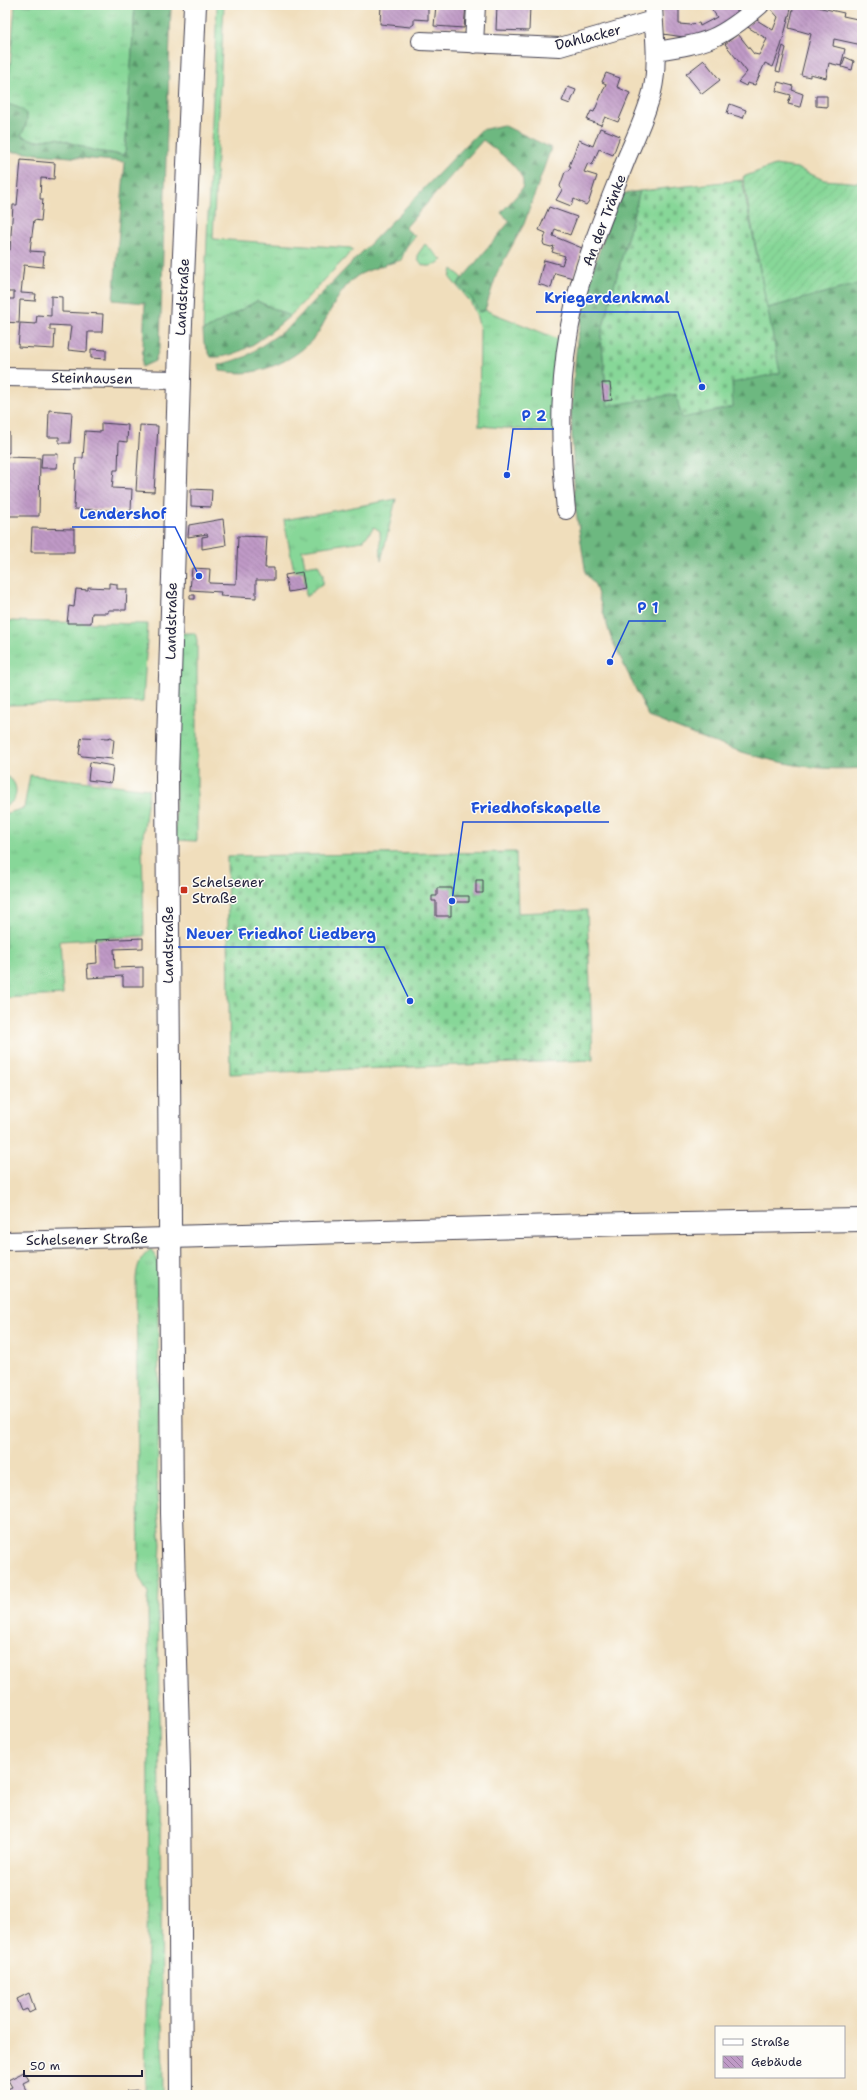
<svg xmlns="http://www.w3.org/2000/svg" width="867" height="2100" viewBox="0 0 867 2100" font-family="'Shantell Sans',sans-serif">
	<defs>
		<pattern id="grass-tufts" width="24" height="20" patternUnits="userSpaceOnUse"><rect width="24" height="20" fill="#87d798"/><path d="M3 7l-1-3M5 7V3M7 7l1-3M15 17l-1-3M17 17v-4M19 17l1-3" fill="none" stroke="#74b884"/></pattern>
		<pattern id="forest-firs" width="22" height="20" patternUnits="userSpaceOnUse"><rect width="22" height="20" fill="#6db880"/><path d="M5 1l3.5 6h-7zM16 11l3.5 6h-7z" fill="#59956a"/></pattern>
		<pattern id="cemetery-stones" width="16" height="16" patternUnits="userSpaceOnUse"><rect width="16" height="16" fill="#87d798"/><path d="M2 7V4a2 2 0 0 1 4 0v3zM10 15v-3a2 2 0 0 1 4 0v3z" fill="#74b884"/></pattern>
		<pattern id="garden-furrows" width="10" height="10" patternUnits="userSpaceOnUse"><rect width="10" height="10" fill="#87d798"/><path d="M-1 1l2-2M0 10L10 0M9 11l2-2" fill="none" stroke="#74b884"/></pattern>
		<pattern id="building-back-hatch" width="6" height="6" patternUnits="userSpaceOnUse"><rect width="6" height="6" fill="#bf9ac6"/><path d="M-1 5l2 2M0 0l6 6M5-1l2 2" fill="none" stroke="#9b7da2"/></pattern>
	</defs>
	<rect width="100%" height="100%" fill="#fdfcf7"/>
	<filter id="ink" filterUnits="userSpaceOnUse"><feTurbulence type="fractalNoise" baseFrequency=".025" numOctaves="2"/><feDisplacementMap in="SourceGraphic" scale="8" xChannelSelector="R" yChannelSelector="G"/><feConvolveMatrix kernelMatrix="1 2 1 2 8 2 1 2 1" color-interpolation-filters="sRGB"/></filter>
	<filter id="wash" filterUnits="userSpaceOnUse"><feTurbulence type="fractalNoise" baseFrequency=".012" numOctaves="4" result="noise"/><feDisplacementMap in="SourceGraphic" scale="16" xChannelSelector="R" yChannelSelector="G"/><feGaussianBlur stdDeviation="0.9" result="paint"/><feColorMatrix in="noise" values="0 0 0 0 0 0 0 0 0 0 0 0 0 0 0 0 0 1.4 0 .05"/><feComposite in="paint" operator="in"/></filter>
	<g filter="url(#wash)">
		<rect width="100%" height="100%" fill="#f0debc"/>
		<path fill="url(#grass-tufts)" stroke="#547c6a" d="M15,5h120l-10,150 -30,-4 -38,-13 -21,3 -15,-5 -14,-32z
			M217,5h7l-11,234 138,9 2,2 -63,66 -33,-15 -54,30z
			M411,233l4,3 -8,10 -6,14 -13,4 10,-6z
			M425,244l17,16c-7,6 -18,10 -24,0v-6z
			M452,269l10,8 -4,7 14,15 7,13 6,-2 76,30 -6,92 -76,-6 1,-97 -4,-15 -6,-13 -20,-23z
			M396,499l-15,62 -1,-30 -6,-4 -11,14 -61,9 3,16 13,-2 5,11v8l-17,14 -2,-26h-10l-10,-51z
			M5,621l143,3 -5,78 -138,3z
			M182,633h13l2,7v201l-22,-1 3,-202z
			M30,775l119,14 -7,55 2,92 -84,5 3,54 -58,3v-184l19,-6z
			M151,1249l6,10 2,133 -2,107 4,45 -3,64 5,487h-17l-1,-5 4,-286 -1,-211 -9,-17 -3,-297c1,-14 4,-21 15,-30z"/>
		<path fill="url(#forest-firs)" stroke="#486d5e" d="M135,5h36l-11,341 -5,15 -13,6 3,-64 -32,-3 12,-138 -120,-11 2,-47c23,6 24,12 14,32l15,5 21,-3 38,13 30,4z
			M503,125l48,23 -27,76 -27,49 -12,37 -6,2 -7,-13 -14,-15 52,-63 -9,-8c6,-8 16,-16 21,-25 8,-15 -28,-39 -39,-48l-78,88 6,5c-4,7 -7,18 -12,24 -6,7 -31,12 -42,19 -17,13 -26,34 -36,52 -14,24 -44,40 -70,44 -10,2 -21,0 -31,-1l-1,-6 26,-8 43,-29 193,-198z
			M640,191l-39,144 7,71 172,-33 -13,-65 95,-25v485c-77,6 -143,-23 -213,-51l-38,-79 -16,-53 -9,-11 -11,-69 -4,-92 6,-73 15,-68 27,-78z
			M257,301l33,15c-22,18 -49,43 -79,41l-7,-14 -1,-12z"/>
		<path fill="url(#cemetery-stones)" stroke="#547c6a" d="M742,180l38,193 -48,10 1,24 -51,11 -6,-24 -68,12 -7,-71 39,-144z
			M516,852l2,61 69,-3 6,150 -363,14 -3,-218z"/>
		<path fill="url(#garden-furrows)" stroke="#547c6a" d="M775,165l22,3 27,12 38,3v100l-95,25 -24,-131z"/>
		<path fill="#87d798" stroke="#547c6a" d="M5,776c11,4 13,14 9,24l-9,7z"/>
		<g id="blocks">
			<path fill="url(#building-back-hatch)" d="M381,5h47v15l-14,-1v5l-4,3 -30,-3z
				M436,5h30l-2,23 -30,-2z
				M497,5h33l-1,26 -33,-1z
				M536,5h14v2l-14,-1z
				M662,5h17v19l12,1v-1l8,-1 1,3 17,-9 -8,-12h41l-21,20 -38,13 -28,-4z
				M769,5h18l4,4 -10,37 -8,21 -8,-4 -10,22 -8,-2 -1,3 -8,-4 9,-10 -22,-28 13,-10 16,20 5,1 8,-16 -21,-13 9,-7 18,11 5,-13 -10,-11z
				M794,5h24l-1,2 27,6 -1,3 19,4v25l-28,-6 -1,7 12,3 -4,17 -12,-3 -3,15 -16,-4v3l-9,-2 10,-41 -22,-6z
				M783,46l3,2 -6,24 -4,-1z
				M845,57l9,4 -2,9 -10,-3z
				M704,60l16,20 -18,14 -16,-20z
				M606,73l14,5 -3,9 13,6 -12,29 -13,-5 -4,8 -14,-5 4,-9 3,1 12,-28 -4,-2z
				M778,82l15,4 -1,4 11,4 -3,13 -12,-3 3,-9 -15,-4z
				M568,87l8,3 -6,14 -8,-3z
				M816,96h11v11l-11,-1z
				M730,104l16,6 -3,8 -16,-5z
				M600,128l20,8 -7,19 -14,-6 -7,16 -4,-2 -4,9 13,4 -8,25 -3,4 -12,-6 -3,7 -15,-6 6,-10 -2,-4 5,-14 4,-2 2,-4h-2l10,-26 14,6z
				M21,160l34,3 -1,16 -13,-1 -1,21h3l-2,22 -7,-1 -3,22 -1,9 14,1 -1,15 -19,-2 -3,28 15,1 -1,7 -15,-1 -1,23 -14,-1v-23h9v-7h-9v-43l5,1 3,-45h4z
				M549,207l28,10 -7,18 -15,-6 -2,7 29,12 -9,30 -18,-5 -4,15 -13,-4 6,-24 18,5 3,-9 -13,-4 2,-6 -3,1 -7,-2 -1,-3 3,-9 -7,-3z
				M51,296l11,1v15l41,2 -1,18h-14l-1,20 -19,-2 3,-24h-2l-19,-1v5h5l-1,19 -36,-2 2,-24 16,1 1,-9 14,1z
				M91,349l15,1v9l-15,-1z
				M602,383h8l2,17 -8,1z
				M49,410l23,2 -2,31h-11v-6h-11z
				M101,423l27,2 -1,17 -8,-1 -1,29h-4l-2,18 20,1 -1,22 -57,-2 2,-51h7l2,-27 16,1z
				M140,425l18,1 -4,66 -18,-1z
				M5,432h4v21h-4z
				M42,454h16l-1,14h-16z
				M5,457l35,1 -1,58h-34z
				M191,489l21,1 -1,17 -20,-1z
				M223,519l3,26 -24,4v-12l6,-1 -1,-2 -19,3 1,-12z
				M32,528l42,1v23h-43z
				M238,536l29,1 -2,31h9v12h-18v18l-36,-2 1,-4 -31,-2 2,-22 18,1 -1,14 27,1z
				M302,572l3,17 -17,3 -3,-17z
				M109,583l8,1v5h10l-1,21h-18v3h-16l-1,10h-24l2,-17 5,1 2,-18 12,1v-3l21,1z
				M190,595h5v4h-5z
				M83,737l25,1 3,-1 3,2 -2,20 -30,-3 -3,-2 2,-15z
				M90,762l23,4 -2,17 -23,-3z
				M476,880h7v13h-7z
				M437,888h15v8h17v6h-18v14h-15v-15h-4v-5h5z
				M143,938v10l-29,1 1,19 28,-1v19h-20v-10l-35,2 -1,-14 10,-1 -1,-23z
				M29,1993l6,17 -6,3 -2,-4 -5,2 -5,-12z
				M24,2072l5,8 -6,3 6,12h-24v-5l7,-3 -4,-7z
				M139,2090l1,5h-14v-4z"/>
		</g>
	</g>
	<g filter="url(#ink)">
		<use href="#blocks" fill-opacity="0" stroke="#413e4e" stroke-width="1"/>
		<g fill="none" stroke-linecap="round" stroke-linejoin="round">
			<g stroke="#413e4e" stroke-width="20">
				<path id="street" d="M421,41l139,6 93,-27
					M474,44l2,-39
					M656,51c51,-8 64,-11 104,-46
					M5,377l174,3
					M566,510c-7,-71 -8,-138 9,-208 13,-50 33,-97 52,-145 9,-21 19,-42 25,-65 7,-29 2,-58 1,-87
					M5,1241l165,-4"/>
			</g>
			<g stroke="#413e4e" stroke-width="24">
				<path id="secondary" d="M170,1237l457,-13 235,-4"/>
			</g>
			<g stroke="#413e4e" stroke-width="24">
				<path id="primary" d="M181,2095l-2,-324 -7,-258 -5,-737 13,-430 15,-341"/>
			</g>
			<use href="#street" stroke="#fff" stroke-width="18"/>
			<use href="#secondary" stroke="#fff" stroke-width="22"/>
			<use href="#primary" stroke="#fff" stroke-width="22"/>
		</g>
	</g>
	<rect fill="#c8321e" stroke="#fdfcf7" stroke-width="1.5" x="180" y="886" width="8" height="8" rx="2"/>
	<g text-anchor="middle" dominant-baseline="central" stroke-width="3" stroke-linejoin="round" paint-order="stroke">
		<g font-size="14" fill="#22223b" stroke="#fdfcf7">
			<text transform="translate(588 37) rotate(-14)">Dahlacker</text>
			<text transform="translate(604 220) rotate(-69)">An der Tränke</text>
			<text transform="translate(182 297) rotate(-87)">Landstraße</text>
			<text transform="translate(92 378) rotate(1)">Steinhausen</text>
			<text transform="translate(171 621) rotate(-89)">Landstraße</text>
			<text transform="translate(168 945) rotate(-90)">Landstraße</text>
			<text transform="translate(87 1239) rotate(-1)">Schelsener Straße</text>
		</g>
		<g font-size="14" fill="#22223b" stroke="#fdfcf7" text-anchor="start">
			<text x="192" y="882">Schelsener<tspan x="192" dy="16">Straße</tspan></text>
		</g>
	</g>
	<path fill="none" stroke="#1d4ed8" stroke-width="1.5" d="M702 387L678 312H536M507 475L513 429H554M199 576L175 527H72M610 662L629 621H666M452 901L463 822H609M410 1001L384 947H178"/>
	<g fill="#1d4ed8" stroke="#fdfcf7" stroke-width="1.5">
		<circle cx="702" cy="387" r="4"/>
		<circle cx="507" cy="475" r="4"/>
		<circle cx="199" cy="576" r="4"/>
		<circle cx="610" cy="662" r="4"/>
		<circle cx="452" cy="901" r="4"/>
		<circle cx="410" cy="1001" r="4"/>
	</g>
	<g font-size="15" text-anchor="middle" font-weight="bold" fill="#1d4ed8" stroke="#fdfcf7" stroke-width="3" stroke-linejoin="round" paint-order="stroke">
		<text x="607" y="303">Kriegerdenkmal</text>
		<text x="534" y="421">P 2</text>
		<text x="123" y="519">Lendershof</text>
		<text x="648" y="613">P 1</text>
		<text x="536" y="813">Friedhofskapelle</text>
		<text x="281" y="939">Neuer Friedhof Liedberg</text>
	</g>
	<rect width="867" height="2100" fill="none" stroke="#fdfcf7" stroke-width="20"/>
	<rect x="715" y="2026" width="130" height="52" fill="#fdfcf7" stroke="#a5a5ac"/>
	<rect x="723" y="2039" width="20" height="6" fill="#ffffff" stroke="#a5a5ac"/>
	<text x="751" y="2046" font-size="12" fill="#22223b">Straße</text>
	<rect x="723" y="2056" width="20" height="12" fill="url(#building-back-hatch)" stroke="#a5a5ac"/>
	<text x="751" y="2066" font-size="12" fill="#22223b">Gebäude</text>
	<path d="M24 2070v6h118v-6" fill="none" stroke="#22223b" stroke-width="2"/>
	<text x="30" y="2070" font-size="12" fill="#22223b" stroke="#fdfcf7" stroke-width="3" paint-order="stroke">50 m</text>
</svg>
